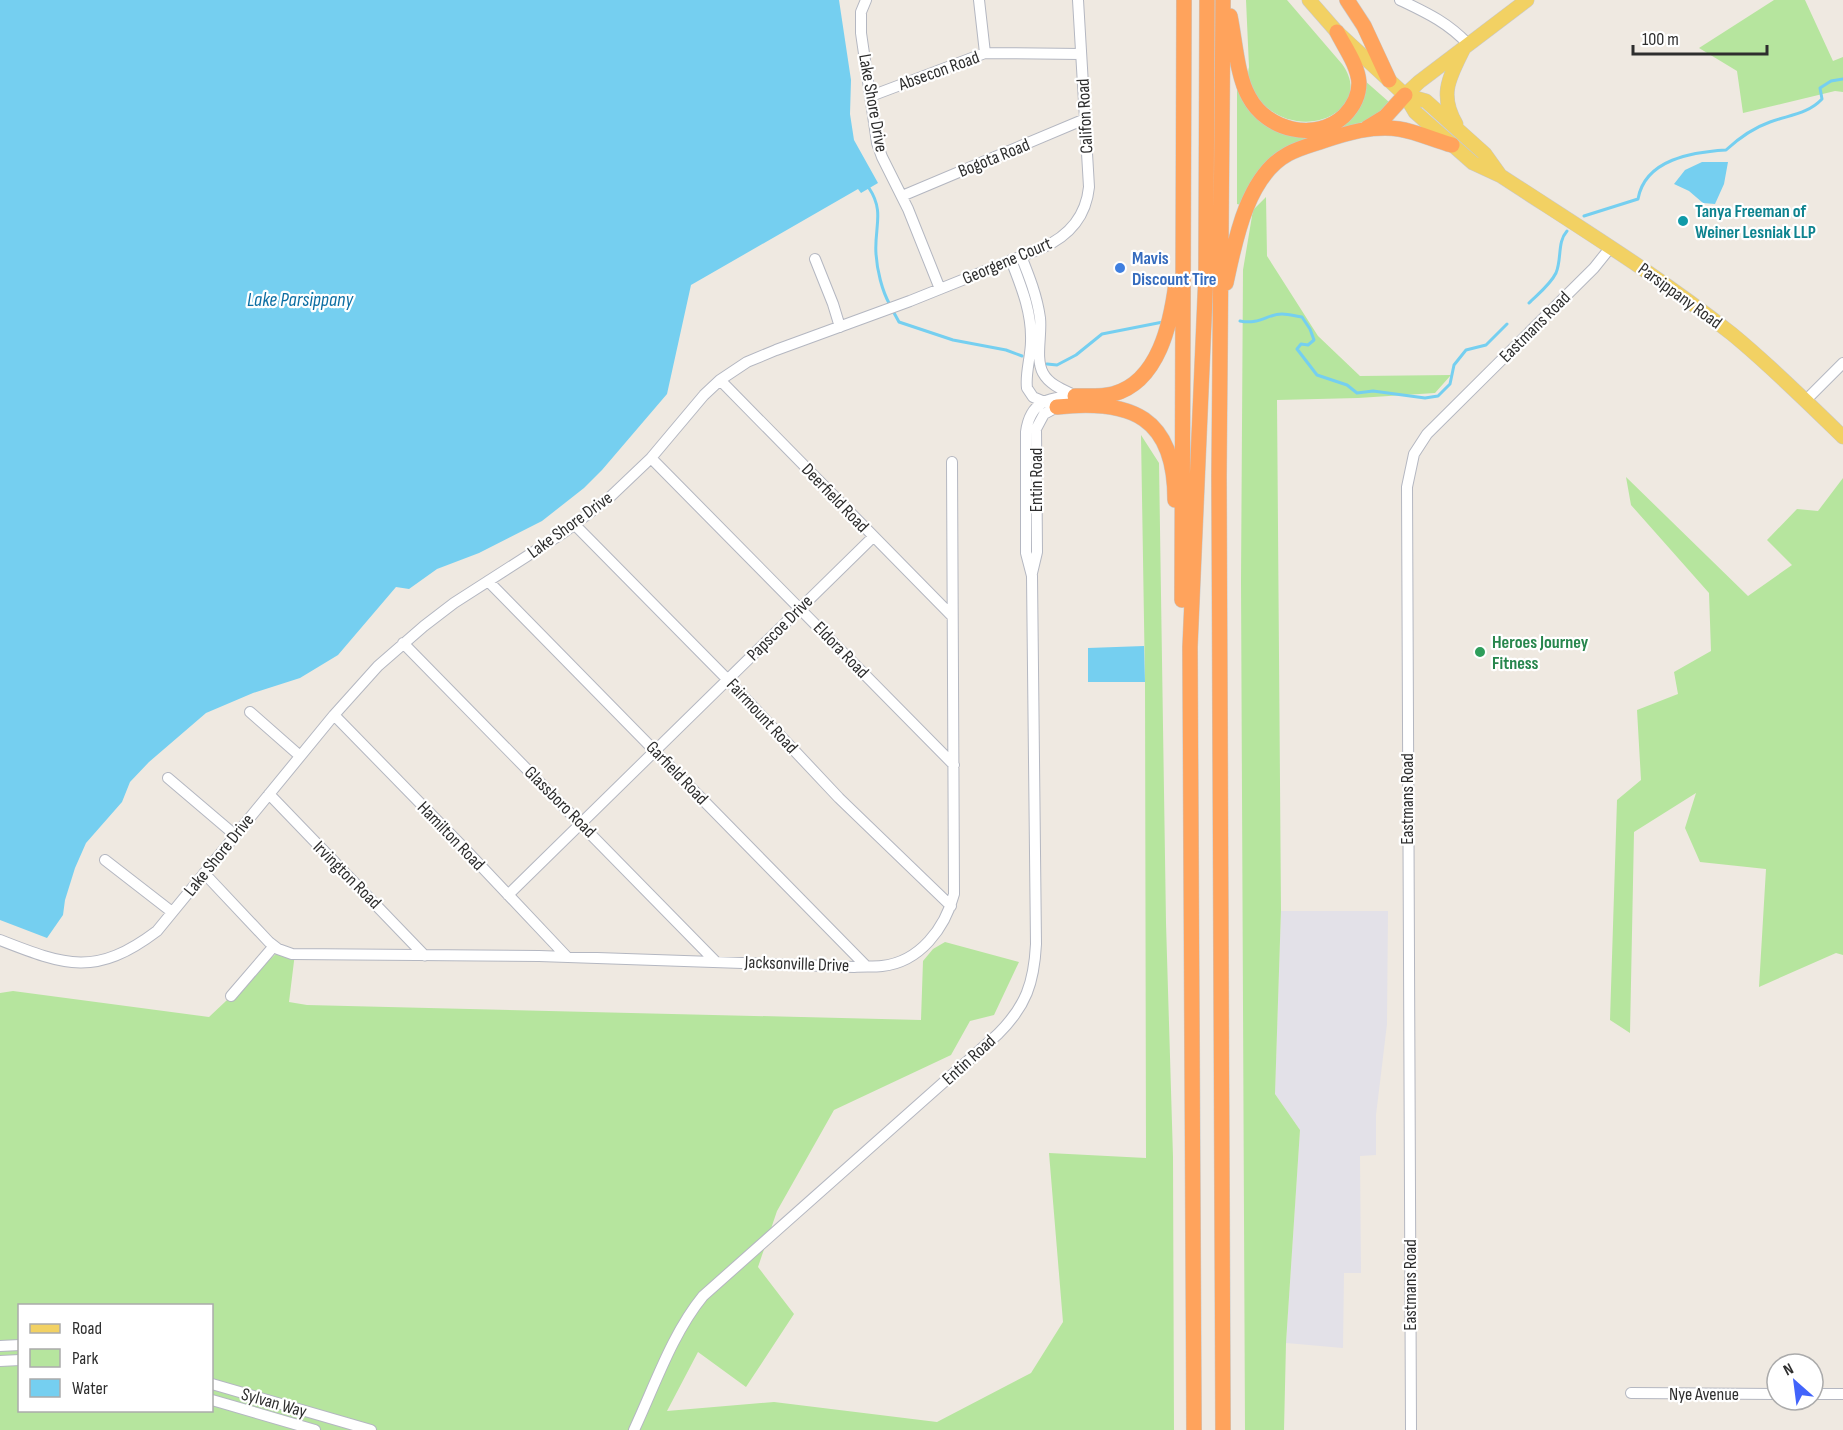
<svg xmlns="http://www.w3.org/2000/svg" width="1843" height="1430" viewBox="0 0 1843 1430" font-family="'Sofia Sans Condensed',sans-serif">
	<rect width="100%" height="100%" fill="#efe9e1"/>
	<path fill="#e3e1e8" d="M1281,911h107l-1,113 -11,91v40l-16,1 1,117h-17l-1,75 -57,-5 14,-213 -25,-36z"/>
	<path fill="#b6e59e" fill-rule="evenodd" d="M1246,0h41l55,64c34,46 -41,82 -82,37 -8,-9 -14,-22 -11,-34z
		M1774,0h31l28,61 10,-4v35l-8,-1 -92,22 -6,-42 -38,-23z
		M1364,80l25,22v3l-17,14 -75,25 -56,61 -4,-1v-116l20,28 72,14z
		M1266,197l1,59 51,80 42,40 91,-1 -16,18 -77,5 -81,2 4,510 -6,184 25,36 -14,213 -2,87h-39l-4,-848 2,-312 10,-60z
		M1141,435l18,28 7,460 7,234 1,273h-1174v-437l13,-2 196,26 70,-66 16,2 -6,49 18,3 614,15 2,-59 10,-12 12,-7 74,20 -25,53 -24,6 -19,34 -117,55 -57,101 -19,56 36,47 -48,73 -48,-35 -31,59 107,-9 163,20 94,-49 32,-51 -14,-169 97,5 -1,-476zM20,1306h192v104h-192z
		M1626,477l122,119 44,-31 -25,-25 30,-31 21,2 25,-33v477l-7,-2 -77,34 7,-118 -66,-7 -15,-34 11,-35 -62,39 -4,201 -20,-13 7,-220 24,-20 -4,-70 41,-16 -4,-22 37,-21 -2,-58 -78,-88z"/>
	<path fill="#75cff0" d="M0,0h839l12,80 -1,34 4,26 24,43 -17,10 -3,-4 -167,96 -24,109 -65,76 -18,18 -42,33 -63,32 -42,16 -28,20 -13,-2 -58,68 -38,23 -47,15 -47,20 -57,49 -19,20 -8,20 -36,41 -11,25 -10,32 -2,15 -16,23 -47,-18z
		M1702,162h26l-4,22 -9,20 -12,-1 -14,-12 -15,-7 11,-14z
		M1144,646l1,36h-57v-34z"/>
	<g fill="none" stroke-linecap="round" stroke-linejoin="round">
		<path stroke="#75cff0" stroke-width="3" d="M869,188c16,24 5,40 7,66 1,16 6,37 14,51
			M1584,216l54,-17c7,-40 55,-47 88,-49 13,-12 27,-22 44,-28 19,-7 38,-8 52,-23l-2,-11 11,-7 12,-2
			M1529,303c9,-9 21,-18 27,-30 6,-14 1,-31 11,-42
			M893,311l6,11 54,18 53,10 16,6
			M1240,321c20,4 27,-7 42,-7 7,0 13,2 20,3l8,12 4,11 -6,5 -7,-1 -4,5 20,26 30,10 10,8 16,-2 52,7 13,-2 12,-12 4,-19 12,-15 20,-5 21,-21
			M1047,364l10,1 19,-10 26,-21 61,-12"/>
		<g stroke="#b4b7c1" stroke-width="12">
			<path id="minor" d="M866,0l-5,12v21l16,110 5,14 26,52 32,80
				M979,0l6,53
				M1400,0c27,13 47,22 68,44
				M871,96l114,-43 96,1
				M902,196l183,-77
				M1021,256c8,20 16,40 19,62 2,17 -5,40 3,55 6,11 18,16 29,21
				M815,259l18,45 7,23
				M1011,260c10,26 21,52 20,81 0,16 -6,32 -4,47l6,9 14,6
				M720,380l232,236
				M1805,401l38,-38
				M651,458l303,307
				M575,525l153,155 111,118 112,108
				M1032,573l5,-21 -1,-123 8,-15 13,-7
				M488,581l378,385
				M403,643l313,319
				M250,712l50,44
				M334,715l129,132 104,110
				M168,778l67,57
				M269,794l156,162
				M105,860l67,52
				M204,873l65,69 9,7 14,5 247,2 315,11c9,-1 19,0 28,-1 38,-4 63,-38 72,-72l-2,-432
				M508,895l365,-358
				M0,940c66,26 96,37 157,-9l177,-216 44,-49 46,-40 30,-23 109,-70 47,-36 41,-39 53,-63 16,-15 27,-18 29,-12 134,-49 132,-53c27,-12 44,-31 47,-61l-11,-187
				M231,996l43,-50
				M0,1346l20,-1
				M0,1361l20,-1
				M212,1384l159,46
				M1631,1393l146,1
				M1813,1394h30
				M212,1400l103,30
				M634,1430c21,-45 38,-96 69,-134l295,-262c28,-28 36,-51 38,-90l-4,-368 -6,-23v-121c4,-30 22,-35 49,-36
				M1411,1430l-4,-943 7,-33 13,-20 167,-166 16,-20"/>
		</g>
		<g stroke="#c9c9c9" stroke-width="15">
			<path id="major" d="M1309,0l28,32 68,63 10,17 58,51 28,13c78,51 158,100 231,158 39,32 75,68 111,103
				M1405,95l14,-13 108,-82
				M1405,95l21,6 59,53 15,21
				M1456,124c-17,-29 -7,-46 7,-74"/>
		</g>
		<g stroke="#c9c9c9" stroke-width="16">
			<path id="highway" d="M1347,0l17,26 25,54
				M1230,16c5,24 7,60 19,81 18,34 67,45 95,19 9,-9 15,-21 15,-33 -1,-18 -14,-35 -22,-51
				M1367,128l18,-11 20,-22
				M1226,283c9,-42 21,-107 62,-129 11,-6 23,-9 35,-13 24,-8 50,-16 76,-12 18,3 35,11 53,16
				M1075,396c13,0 26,1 38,-2 46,-12 58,-72 63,-111
				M1057,407c75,-8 118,10 118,93
				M1182,600l2,-600
				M1194,1430l-4,-783 16,-373 1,-274
				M1223,1430l-4,-953 4,-477"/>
		</g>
		<use href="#minor" stroke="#fff" stroke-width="10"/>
		<use href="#major" stroke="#f2d163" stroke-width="14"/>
		<use href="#highway" stroke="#ffa35c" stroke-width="15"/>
	</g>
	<circle fill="#0f9aa8" stroke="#fff" stroke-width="2" cx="1683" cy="221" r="6"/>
	<circle fill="#3f7fe0" stroke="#fff" stroke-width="2" cx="1120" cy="268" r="6"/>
	<circle fill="#2e9e5b" stroke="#fff" stroke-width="2" cx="1480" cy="652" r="6"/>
	<g text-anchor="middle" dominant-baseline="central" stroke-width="4.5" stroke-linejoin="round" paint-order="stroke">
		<g font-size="18" fill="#2e2e2e" stroke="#fff">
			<text transform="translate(939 71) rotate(-20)">Absecon Road</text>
			<text transform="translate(873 103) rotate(80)">Lake Shore Drive</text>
			<text transform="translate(1085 116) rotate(-93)">Califon Road</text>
			<text transform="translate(994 158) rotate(-22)">Bogota Road</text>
			<text transform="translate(1007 261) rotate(-23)">Georgene Court</text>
			<text transform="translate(1680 296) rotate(36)">Parsippany Road</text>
			<text transform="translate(1535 327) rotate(-45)">Eastmans Road</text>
			<text transform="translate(1036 480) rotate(-90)">Entin Road</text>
			<text transform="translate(835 498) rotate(46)">Deerfield Road</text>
			<text transform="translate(570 525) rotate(-36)">Lake Shore Drive</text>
			<text transform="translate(780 628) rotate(-45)">Papscoe Drive</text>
			<text transform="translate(841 650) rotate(46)">Eldora Road</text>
			<text transform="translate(762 716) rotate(47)">Fairmount Road</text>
			<text transform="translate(677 773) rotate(46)">Garfield Road</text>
			<text transform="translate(1407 799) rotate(-90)">Eastmans Road</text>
			<text transform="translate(560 802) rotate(45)">Glassboro Road</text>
			<text transform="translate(451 836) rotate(46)">Hamilton Road</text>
			<text transform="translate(219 855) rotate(-51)">Lake Shore Drive</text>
			<text transform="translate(347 875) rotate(45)">Irvington Road</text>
			<text transform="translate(797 964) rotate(2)">Jacksonville Drive</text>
			<text transform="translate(969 1060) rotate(-42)">Entin Road</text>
			<text transform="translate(1410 1285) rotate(-90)">Eastmans Road</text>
			<text x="1704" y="1394">Nye Avenue</text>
			<text transform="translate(274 1403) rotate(16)">Sylvan Way</text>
		</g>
		<g font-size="18" font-weight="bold" fill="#0d838f" stroke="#fff" text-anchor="start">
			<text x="1695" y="211">Tanya Freeman of<tspan x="1695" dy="21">Weiner Lesniak LLP</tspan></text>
		</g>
		<g font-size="18" font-weight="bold" fill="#366cbe" stroke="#fff" text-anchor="start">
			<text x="1132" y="258">Mavis<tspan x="1132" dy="21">Discount Tire</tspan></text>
		</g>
		<g font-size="18" font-weight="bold" fill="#27864d" stroke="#fff" text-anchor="start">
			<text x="1492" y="642">Heroes Journey<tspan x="1492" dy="21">Fitness</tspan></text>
		</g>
		<g font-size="20" font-style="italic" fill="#0d6fa3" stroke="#fff">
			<text x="300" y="300">Lake Parsippany</text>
		</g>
	</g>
	<rect x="18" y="1304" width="195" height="108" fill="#ffffff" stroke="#ababab" stroke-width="1.5"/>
	<rect x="30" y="1324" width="30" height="9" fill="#f2d163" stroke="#ababab" stroke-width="1.5"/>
	<text x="72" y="1334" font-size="18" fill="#2e2e2e">Road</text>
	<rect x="30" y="1349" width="30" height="18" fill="#b6e59e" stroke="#ababab" stroke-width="1.5"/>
	<text x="72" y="1364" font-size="18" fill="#2e2e2e">Park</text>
	<rect x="30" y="1379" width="30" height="18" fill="#75cff0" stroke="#ababab" stroke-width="1.5"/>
	<text x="72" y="1394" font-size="18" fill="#2e2e2e">Water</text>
	<g transform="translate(1795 1382) rotate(332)"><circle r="28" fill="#ffffff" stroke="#ababab" stroke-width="1.5"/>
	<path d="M0-4.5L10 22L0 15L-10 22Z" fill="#4264fb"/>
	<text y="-9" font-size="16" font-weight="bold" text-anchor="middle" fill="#2e2e2e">N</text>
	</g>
	<path d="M1633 45v9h134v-9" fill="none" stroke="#2e2e2e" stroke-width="3"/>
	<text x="1642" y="45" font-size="18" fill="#2e2e2e" stroke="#ffffff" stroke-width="4.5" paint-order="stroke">100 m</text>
</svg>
